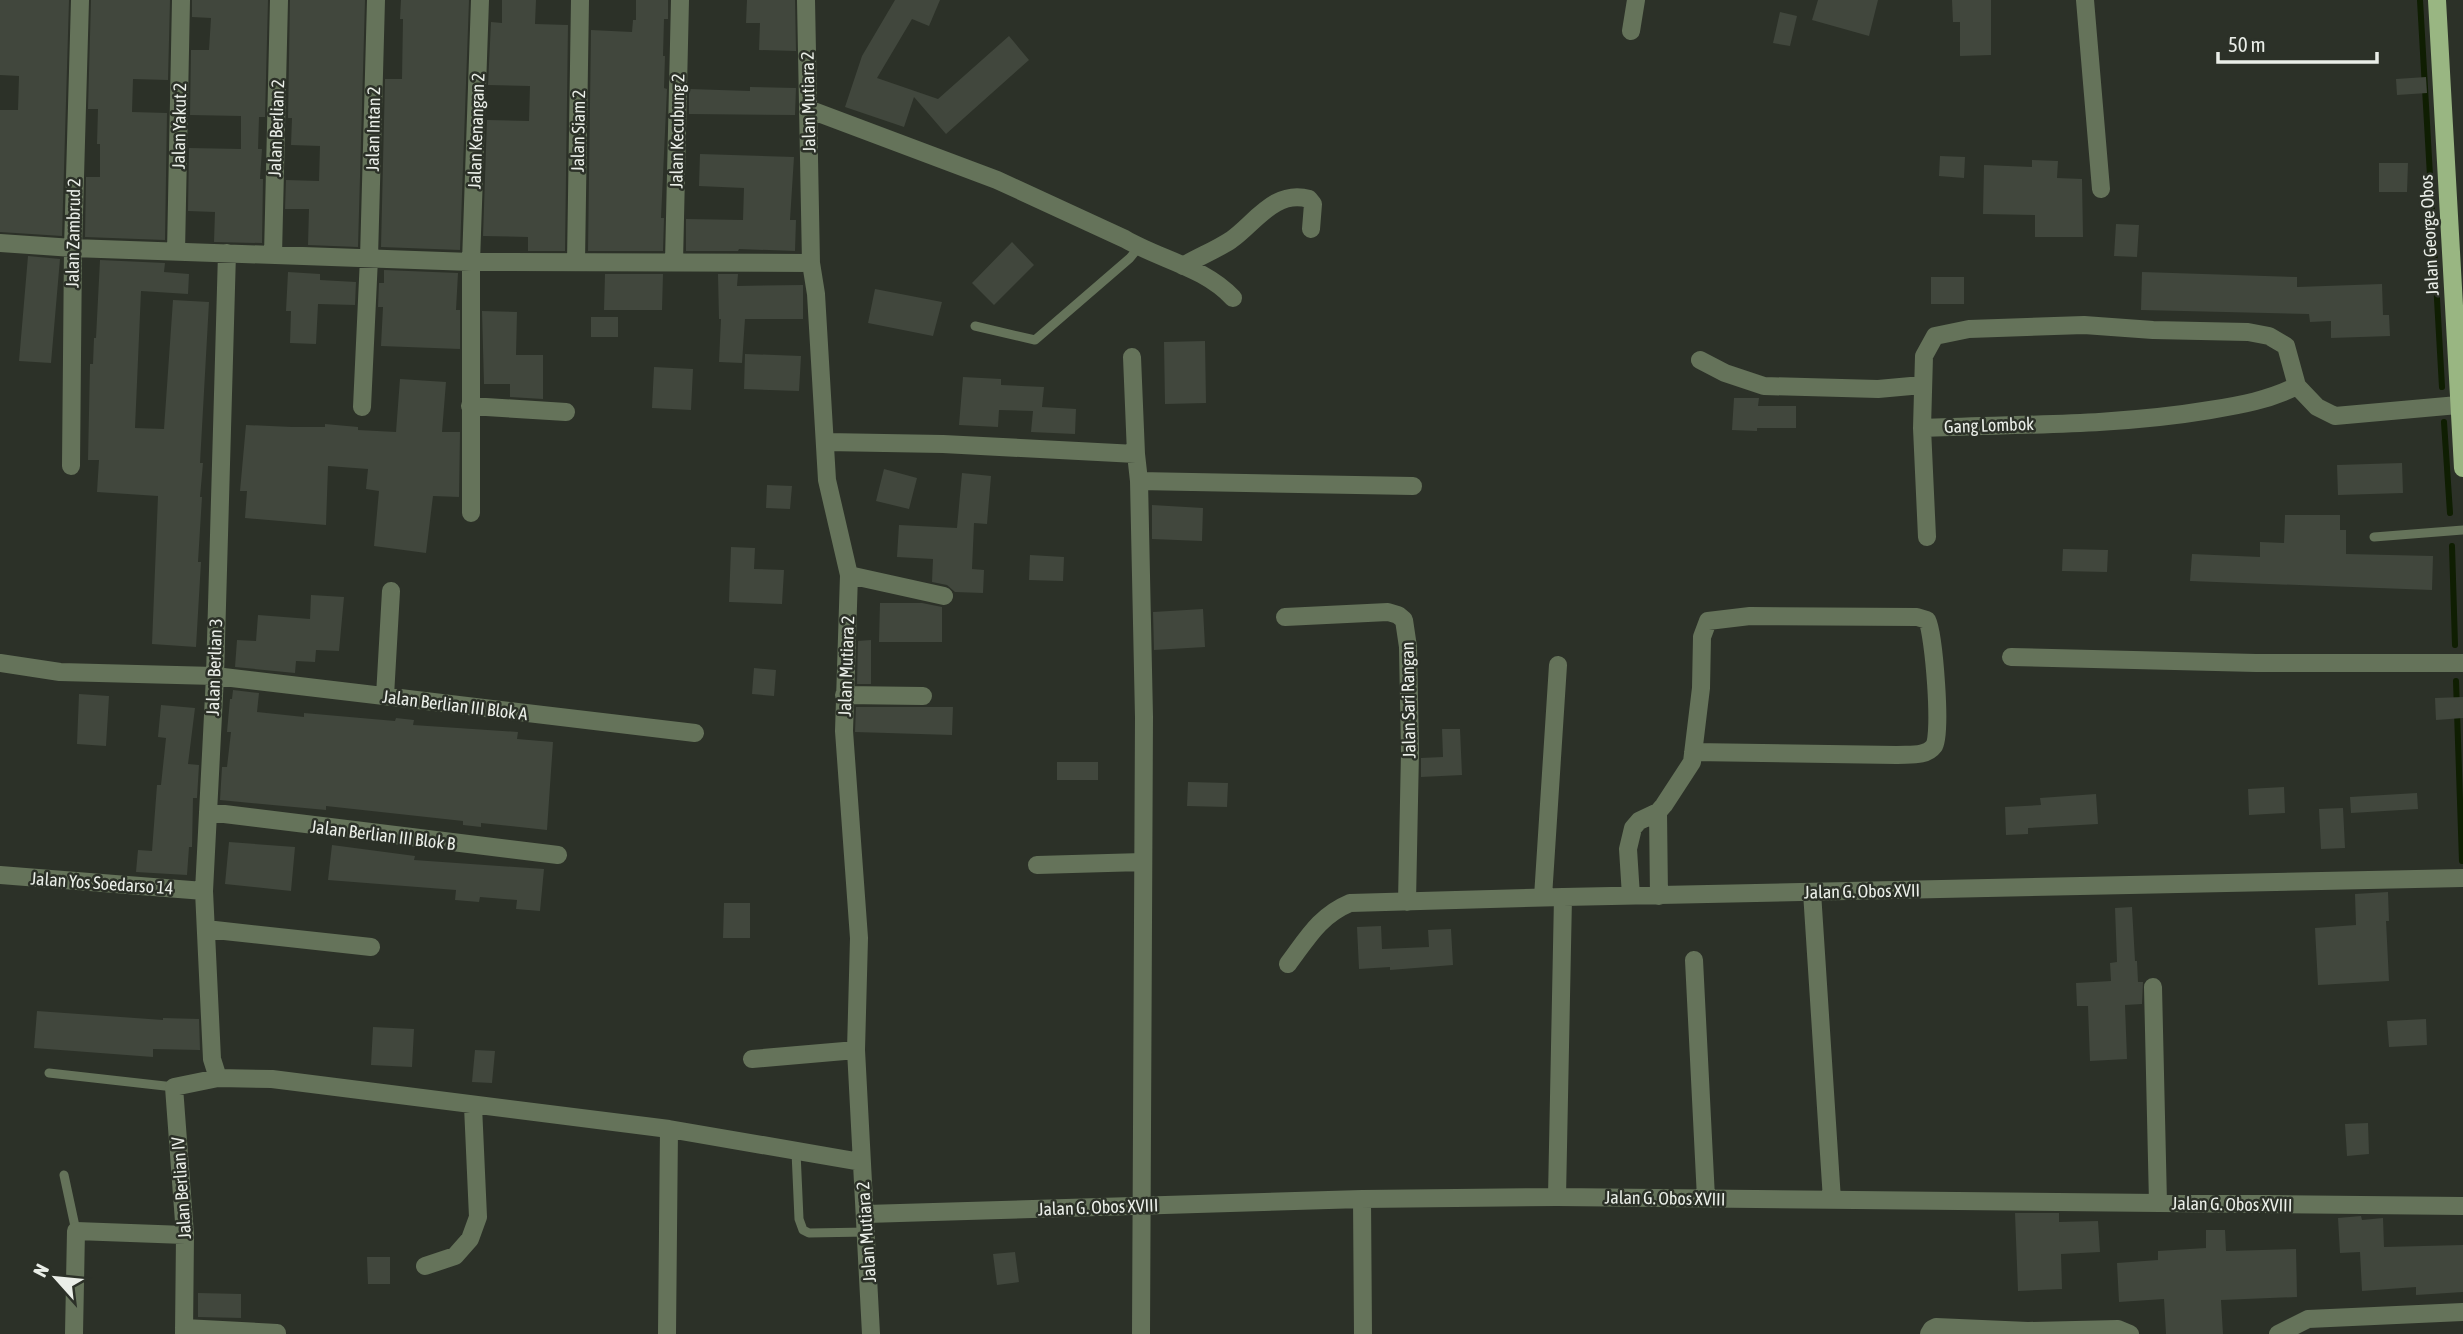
<svg xmlns="http://www.w3.org/2000/svg" width="2463" height="1334" viewBox="0 0 2463 1334" font-family="'Asap Condensed',sans-serif">
	<rect width="100%" height="100%" fill="#2c3128"/>
	<g fill="none" stroke-linecap="round" stroke-linejoin="round">
		<path stroke="#0f1e02" stroke-width="6" d="M2420,0l22,387
			M2444,422l6,91
			M2452,546l3,99
			M2456,681l6,180"/>
	</g>
	<path fill="#41473d" d="M0,0h69l-7,236 -62,-4v-122h18l1,-34 -19,-1z
		M91,0h79l-2,80 -35,-1 -1,33 35,1 -2,127 -80,-3 1,-60h14v-33h-3l1,-35h-10z
		M192,0h76l-3,117h-6l-1,32h4l-2,30h3l-1,64 -48,-1 1,-30 -27,-1 1,-63 52,1v-33l-51,-1 1,-65h18l2,-32 -19,-1z
		M290,0h75l-7,247 -50,-2 1,-36h-24l1,-29 33,1 1,-35 -29,-1 1,-27h-4z
		M401,0h68l-9,250 -79,-3 4,-168h17l1,-60h-3z
		M502,0h34l-1,24 33,1 -3,226h-37v-14l-45,-1 4,-116 42,1 1,-35 -42,-1 3,-63 11,1z
		M636,0h32v19h-4l-1,37h2l-1,32 3,1 -6,129h3l-1,33h-75l3,-221 41,2 1,-12h3z
		M747,0h48l1,51 -37,-1 1,-27h-14z
		M895,0h45l-11,26 -17,-7 -35,59 61,21 71,-63 20,24 -83,74 -32,-37 -10,30 -59,-20 17,-51z
		M1818,0h60l-9,36 -57,-16z
		M1952,0h39v55l-31,1v-34h-7z
		M1780,12l17,4 -7,30 -17,-3z
		M2426,77l1,16 -30,2 -1,-16z
		M750,87l46,1 -1,27 -106,-1v-25l61,2z
		M700,154l94,3 -4,63h6l-1,31 -56,-2 -1,2h-52v-32l57,1 1,-32 -45,-2z
		M1940,156l25,1 -1,21 -25,-2z
		M2032,160l26,1 -1,17 25,1 1,58h-48v-22l-52,-1 1,-49 48,2z
		M2379,163h29l-1,29h-28z
		M2116,224l23,1 -2,32 -23,-1z
		M1012,242l22,23 -40,40 -22,-22z
		M28,256l32,3 -9,104 -32,-2z
		M100,260l65,3 -1,9 25,2 -1,20 -47,-3 -6,137 29,1 9,-129 36,2 -9,161h3l-3,34h2l-4,65h3l-5,85 -44,-3 6,-148 -61,-4 2,-32h-11l2,-96h3l1,-26h2z
		M384,270l74,3 -2,37h4v39l-79,-3 2,-39h-5l1,-24h5z
		M288,272l32,2v6l36,2 -1,23 -37,-1 -2,40 -26,-1 1,-32h-5z
		M2142,272l155,5v10l85,-3 1,31h6l1,21 -59,2v-17l-21,1 -1,-8 -168,-4z
		M605,274h58l-1,36h-58z
		M718,274h20l-1,12 66,-1v34h-58l-3,44 -23,-1 2,-43h-2z
		M1931,277h33v27h-33z
		M875,289l67,13 -9,34 -65,-13z
		M482,311l35,1 -1,43h27v44l-33,-2v-13h-26z
		M591,317h27v20h-27z
		M1205,341l1,62 -41,1 -1,-62z
		M745,354l56,2 -2,35 -55,-2z
		M654,367l39,2 -2,41 -39,-2z
		M963,377l38,2v6l43,2 -2,20 34,2 -1,25 -44,-2 2,-21 -34,-1 -1,17 -39,-2z
		M400,379l46,3 -4,50h18l-1,65 -26,-1 -7,57 -52,-7 5,-55 -13,-2 2,-20 -40,-3 -2,59 -81,-7 2,-27h-7l6,-66 46,2h33v-3l33,3v3l38,2z
		M1734,398h25l-1,8h38v22h-39v3l-25,-1z
		M2402,463l1,30 -65,2 -1,-30z
		M884,469l33,9 -8,31 -33,-8z
		M962,473l29,3 -4,48 -13,-1 -2,46 12,1 -1,23 -28,-1 -8,-7 -15,-3 1,-23 -36,-2 2,-32 58,3z
		M767,485l25,1 -2,23 -24,-1z
		M1152,505l51,3 -1,33 -50,-2z
		M2285,515h55v15h6v24l87,2 -1,34 -242,-9 2,-27 68,3v-15l24,1z
		M731,547l24,1 -1,21 30,1 -2,34 -53,-2z
		M2063,549l45,1 -1,22 -45,-1z
		M1030,555l34,2 -1,24 -34,-1z
		M311,595l33,2 -5,54 -23,-1 -1,12 -19,-1 -1,12 -60,-6 2,-27 19,1 2,-26 52,4z
		M880,603h42l20,4v35h-63z
		M1203,609l2,38 -51,3 -1,-38z
		M871,640v44h-14l1,-43z
		M754,668l22,2 -2,26 -22,-2z
		M233,690l26,3 -2,19 47,5v-4l91,8 1,-3 18,2 -1,5 105,7 -1,7 36,3 -6,88 -66,-7v4l-18,-2v-4l-137,-15v4l-106,-10 2,-33h5l4,-35h-4l3,-33h2z
		M79,694l30,2 -3,50 -29,-2z
		M2463,697v21l-27,2 -1,-22z
		M161,705l34,3 -7,56 11,1 -2,33h-4l-1,49h-3l-2,28 -51,-3 2,-22 14,1 5,-66h4l5,-47 -8,-1z
		M856,707h97l-1,28 -97,-3z
		M1442,729h18l2,46 -41,2v-19l22,-1z
		M1057,762h41v18h-41z
		M1188,782l40,1 -1,24 -40,-1z
		M2284,787l1,26 -36,2 -1,-26z
		M2417,793l1,16 -67,4 -1,-16z
		M2096,794l2,30 -70,4v6l-22,1 -1,-28 36,-2 -1,-7z
		M2343,808l2,40 -24,1 -2,-40z
		M229,842l66,5 -4,44 -66,-7z
		M332,845l83,11 -1,4 130,9 -4,42 -24,-2 1,-9 -37,-3 -1,5 -24,-2 1,-10 -128,-10z
		M2388,892l1,29h-3l3,60 -71,4 -3,-57 41,-3 -1,-31z
		M724,903h26v35h-27z
		M2132,907l3,54h2l1,21h5l-1,22 -17,1 2,54 -37,2 -2,-55h-11l-1,-23 35,-2 -1,-18 7,-1 -2,-54z
		M1381,926l1,23 47,-2 -1,-17 23,-1 2,36 -63,5v-3l-31,2 -2,-42z
		M37,1011l126,9v-2l36,1 1,31 -47,-1v8l-119,-9z
		M2426,1019l1,26 -38,2 -2,-26z
		M373,1027l41,2 -2,38 -41,-2z
		M475,1050l20,1 -3,32 -20,-1z
		M2368,1123l1,31 -22,2 -2,-32z
		M2015,1213h44v9l39,-1 2,31 -39,2 1,35 -44,2z
		M2361,1216l1,4 21,-2 1,29 79,-2v47l-47,3v-8l-54,4 -2,-39 -20,1 -2,-35z
		M2206,1230h19l1,21 70,-2 1,48 -76,3 2,34h-57l-2,-35 -45,3 -2,-39 41,-3v-9l48,-3z
		M1015,1252l4,30 -22,3 -4,-31z
		M367,1257h23v27h-22z
		M198,1293l43,1v24l-43,-1z"/>
	<g fill="none" stroke-linecap="round" stroke-linejoin="round">
		<path stroke="#65735a" stroke-width="9" d="M975,326l60,14 95,-82 8,-10
			M2374,537l89,-7
			M49,1073l125,14
			M796,1152l3,67 4,11 6,3 58,-1
			M64,1175l12,56"/>
		<path stroke="#65735a" stroke-width="18" d="M806,0l5,263 5,31 11,186 22,95 -5,156 15,207 -3,112 15,284
			M2085,0l16,189
			M1631,31l5,-31
			M808,109l189,71 128,59c36,21 79,28 108,59
			M0,243l73,5 398,14 340,1
			M176,252l5,-252
			M273,255l6,-255
			M576,262l4,-262
			M674,262l6,-262
			M1183,266c15,-9 33,-16 48,-26 24,-17 44,-51 78,-41l4,5 -2,25
			M1132,357l4,97
			M1700,360l25,13 39,13 114,3 44,-4
			M2297,386c-28,14 -56,19 -87,24 -95,16 -192,14 -288,18l2,-72 11,-20 34,-7 115,-4 69,5 95,2 21,4 17,10 11,40 20,21 18,9 123,-11
			M470,406l96,6
			M362,407l7,-149 7,-258
			M1922,428l5,109
			M826,442l117,2 193,10 3,27 5,236 -3,617
			M71,466l2,-218 7,-248
			M1139,481l274,5
			M471,513v-251l9,-262
			M849,575l95,21
			M1285,617l103,-5 10,3 6,5 4,27 2,104 -3,151
			M2011,657l245,6h207
			M0,663l60,9 155,4 480,57
			M844,695l79,1
			M385,696l6,-105
			M208,812l350,43
			M1658,812l1,84
			M1037,865l106,-3
			M0,875l204,16
			M1812,892l20,308
			M1631,896l-3,-47 5,-21 6,-7 19,-9 6,-7 28,-43 9,-74 1,-51 6,-16 42,-5 167,1 10,3c7,14 15,116 7,126 -8,11 -25,8 -37,9l-204,-3
			M1543,897l15,-232
			M206,929l165,18
			M1694,960l12,238
			M1288,964c19,-25 31,-48 62,-61l213,-6 900,-19
			M2153,987l5,216
			M752,1059l104,-9
			M218,1078l-6,-19 -8,-168 11,-215 12,-423
			M1557,1197l6,-300
			M1362,1199l1,135
			M866,1214l496,-15 195,-2 906,9
			M425,1266l30,-10 15,-17 8,-22 -5,-111
			M184,1328l93,5
			M74,1334l2,-103 109,4
			M184,1334l1,-99 -11,-148 44,-9 54,1 397,50 192,33
			M667,1334l2,-205
			M1929,1334l3,-5 4,-2 92,4 90,-2 12,5
			M2278,1334l30,-15 155,-7"/>
		<path stroke="#99b682" stroke-width="18" d="M2437,0l26,468"/>
	</g>
	<g text-anchor="middle" dominant-baseline="central" stroke-width="5" stroke-linejoin="round" paint-order="stroke">
		<g font-size="18" fill="#eaeee8" stroke="#2c3128">
			<text transform="translate(808 102) rotate(-91)">Jalan Mutiara 2</text>
			<text transform="translate(179 126) rotate(-89)">Jalan Yakut 2</text>
			<text transform="translate(276 128) rotate(-88)">Jalan Berlian 2</text>
			<text transform="translate(373 129) rotate(-89)">Jalan Intan 2</text>
			<text transform="translate(476 131) rotate(-88)">Jalan Kenangan 2</text>
			<text transform="translate(578 131) rotate(-89)">Jalan Siam 2</text>
			<text transform="translate(677 131) rotate(-89)">Jalan Kecubung 2</text>
			<text transform="translate(73 233) rotate(-89)">Jalan Zambrud 2</text>
			<text transform="translate(2429 235) rotate(-93)">Jalan George Obos</text>
			<text transform="translate(1989 425) rotate(-2)">Gang Lombok</text>
			<text transform="translate(846 666) rotate(-88)">Jalan Mutiara 2</text>
			<text transform="translate(214 667) rotate(-88)">Jalan Berlian 3</text>
			<text transform="translate(1408 700) rotate(-91)">Jalan Sari Rangan</text>
			<text transform="translate(455 705) rotate(7)">Jalan Berlian III Blok A</text>
			<text transform="translate(383 835) rotate(7)">Jalan Berlian III Blok B</text>
			<text transform="translate(102 883) rotate(4)">Jalan Yos Soedarso 14</text>
			<text transform="translate(1862 891) rotate(-1)">Jalan G. Obos XVII</text>
			<text transform="translate(181 1188) rotate(-94)">Jalan Berlian IV</text>
			<text transform="translate(1665 1198) rotate(1)">Jalan G. Obos XVIII</text>
			<text transform="translate(2232 1204) rotate(1)">Jalan G. Obos XVIII</text>
			<text transform="translate(1098 1207) rotate(-2)">Jalan G. Obos XVIII</text>
			<text transform="translate(866 1232) rotate(-94)">Jalan Mutiara 2</text>
		</g>
	</g>
	<g transform="translate(56 1278) rotate(297)" stroke="#2c3128" stroke-width="5" paint-order="stroke">
	<path d="M0-5L12 26L0 18L-12 26Z" fill="#eaeee8"/>
	<text y="-10" font-size="19" font-weight="bold" text-anchor="middle" fill="#eaeee8">N</text>
	</g>
	<path d="M2218 52v10h159v-10" fill="none" stroke="#eaeee8" stroke-width="3.5"/>
	<text x="2228" y="52" font-size="21" fill="#eaeee8" stroke="#2c3128" stroke-width="5" paint-order="stroke">50 m</text>
</svg>
